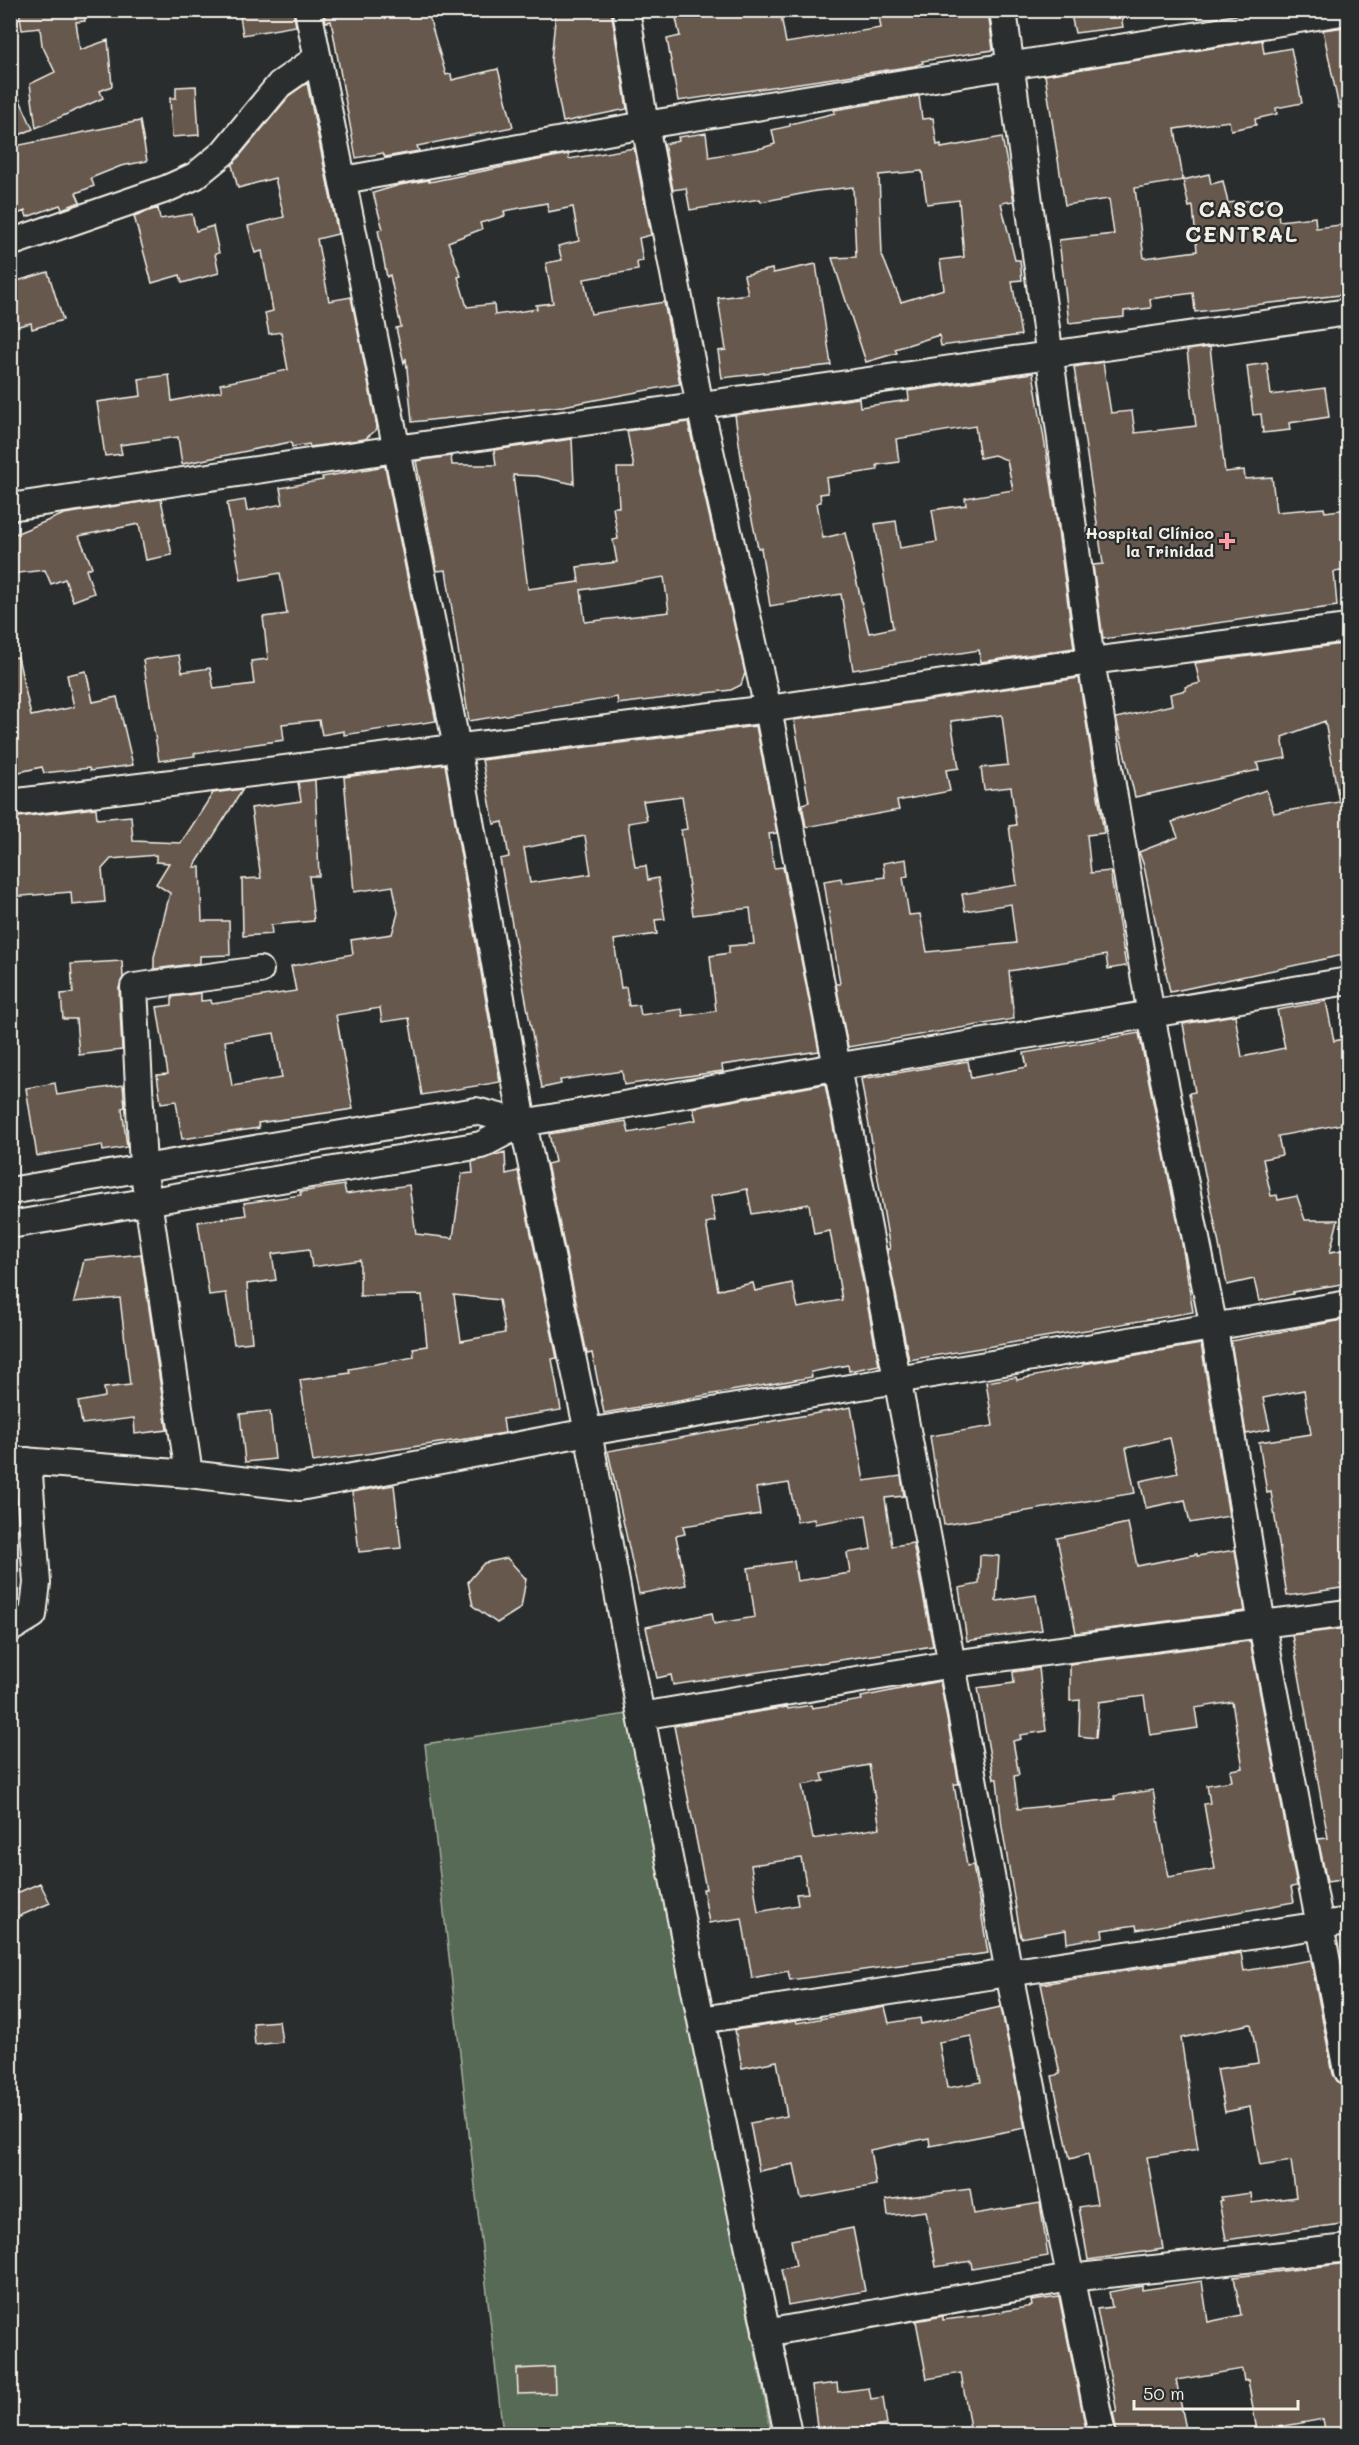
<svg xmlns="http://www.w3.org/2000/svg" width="1359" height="2445" viewBox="0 0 1359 2445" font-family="Mali,sans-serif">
	<rect width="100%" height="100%" fill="#2a2d2e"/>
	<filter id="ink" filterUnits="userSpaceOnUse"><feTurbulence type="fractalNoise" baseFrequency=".0167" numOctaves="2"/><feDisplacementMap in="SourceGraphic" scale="12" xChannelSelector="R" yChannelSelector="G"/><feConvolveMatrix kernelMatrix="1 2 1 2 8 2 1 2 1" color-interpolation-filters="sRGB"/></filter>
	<g filter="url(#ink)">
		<path fill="#576b56" stroke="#a6ae9f" stroke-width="1.5" d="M627,1714l145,720h-269l-78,-690z"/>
		<path fill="#66584e" stroke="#f4f1e8" stroke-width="1.5" fill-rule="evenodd" d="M19,10h65l1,11 -9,1 4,28 28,-10 4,46 -12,5 3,7 -67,30 -6,-44 25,-12 -13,-27 -2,-17 -18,2z
			M239,10h54l3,16 -53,9z
			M323,10h104l19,65 5,-1 1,6 46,-11 15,58 -96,19 2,5 -34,6 -2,-4 -27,5 -25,-137 -5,1z
			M556,10h55l16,99 -64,13 -12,-61z
			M693,10h87l6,33 95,-15 -3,-18h110l5,40 -71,11 1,2 -9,3 -236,35 -11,-62 13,-3 -5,-22z
			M1070,10h50l3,17 -48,6z
			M1346,27l2,5v75l-9,1 -16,-78z
			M1262,40l2,13 27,-5 11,55 -26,5 1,6 -22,5 1,6 -25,5 -2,-9 -54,8 8,51 26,-6 2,10 12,-3 5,22 48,-6 3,24 36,-4 1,11 32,-4v70l-153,18 -2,-19 -43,6 1,9 -27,3v6l-55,6 -10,-83 55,-6 -5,-35 -44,6 -20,-130zM1183,180l6,27 4,-1 4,45 -53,7 -9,-70z
			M10,78l23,51 -23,10z
			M307,83l31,151 -21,5 12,62 22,-4 26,130 -1,3 -11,9 -55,8 -1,-3 -17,3 -1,-5 -109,22 -4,-27 -58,8 2,9 -17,2 -8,-54 44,-6 -2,-17 30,-4 3,26 50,-10 -2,-7 68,-14 -7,-38 -12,2 -4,-21 8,-2 -11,-60 -7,2 -7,-27 36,-9 -9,-39 -37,10 -6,-23 58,-70z
			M196,86l3,49 -27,2 -2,-39h6v-11z
			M919,96l3,23 11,-1 4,27 4,-1v4l61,-11 12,64 -13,2 14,57h5l2,20 -10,1 9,54 -80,11 -2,-11 -44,14 2,4 -31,9 -34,-104 24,-1 -3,-70 -37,4 -55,11 -1,-3 -70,11 -4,-22 -13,2 -9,-46 15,-3 -1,-4 28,-4 3,24 53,-9 13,-4 -3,-14 18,-4v-2l45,-11 -1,-3zM922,171l5,33 32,-4 5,57 -24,3 4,29 -43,13 -19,-47 -3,-80z
			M140,121l7,40 -26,5 -30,12 3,8 -18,7 4,9 -18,7 -2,-4 -33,12 -2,-6 -15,6v-70z
			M634,148l17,87 -12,3 4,23 -6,1 1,8 -54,9 7,35 73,-12 16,82 -117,22 -151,16 -6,-64 -2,5 -8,-35 5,-1 -11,-52 -3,2 -9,-47 5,-1 -10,-36 27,-8 29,-5v2l139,-28 1,5zM547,203l1,9 25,-5 6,34 -21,5 4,14 -16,3 7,40 -17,2 1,4 -42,6 -1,-11 -27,3 -9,-30 3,-1 -13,-34 34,-13 -2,-6 25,-7 -1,-5z
			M158,208l2,11 32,-5 4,17 17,-5 6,27 -4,1 4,19 -37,10 -2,-8 -28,8 -18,-67z
			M816,264l15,101 -109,13 -4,-27 8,-1 -8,-52 30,-4 -4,-19 28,-6 1,4z
			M48,272l15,48 -31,9 -1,-6 -21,5v-45z
			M1210,347l15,125 19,-2 1,9 27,-2 4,35 48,-4 1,4 23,-3v61l-14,2 3,34 -234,33 -10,-74 10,-1 -29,-197 29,-5 8,51 21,-2 3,22 61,-7 -9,-76z
			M1267,363l4,32 54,-7 4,29 -40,6 1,7 -27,3 -2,-19 -8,1 -6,-49z
			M1033,373l19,114 22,161 -93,14 -2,-12 -126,20 -12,-76 -71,12 -9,-58h-3l-12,-57 -11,-76 124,-17 1,9 49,-7 -1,-9zM975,426l5,32 14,-3 13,5 6,30 -48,8 1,7 -34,5 5,32 -37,6 -4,-27 -21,3 18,104 -24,5 -24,-100 -22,5 -6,-35 4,-1 -1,-8 8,-1 -2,-15 52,-8 -1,-5 22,-3 -3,-23z
			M688,422l57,251 -4,12 -10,5 -113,14 -1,-7 -148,24 -23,-151 -9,1 -21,-110 35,-5 1,9h44l-2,-15 78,-11 2,45 -37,-8 -24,-1 15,114 51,-7 -2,-15 40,-5 -4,-22 5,-1 -5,-32h6l-2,-39h17l-7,-37zM664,577l5,35 -84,10 -4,-32z
			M385,466l51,255 -92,14v-4l-22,4 -3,-15 -37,4 2,16 -90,13 1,3 -36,5 -16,-101 36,-5 3,17 28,-4 4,21 40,-5 -3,-23 17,-2 -5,-42 24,-3 -7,-41 -39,7 -14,-77 18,-3 2,11 36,-7 -3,-16 43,-8 -1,-3z
			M161,499l11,56 -26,5 -7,-36 -60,12 13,31 -6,3 8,23 -21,8 -8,-22 -14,5 -6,-14 -35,4v-38l54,-22z
			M1343,644h5v310l-178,38 -26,-126 -5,-14 39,-15 -6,-15 94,-32 8,23 65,-11 -14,-81 -43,16 4,21 -29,5 2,7 -124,27 -19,-79 56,-13 -2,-11 16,-4 -1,-3 15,-4 -5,-20z
			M18,657l13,59 43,-9 -7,-32 19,-4 7,31 24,-5 16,68 -43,6 -1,-3 -45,5 -2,-6 -32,7v-116z
			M1079,678l25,155 -17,2 4,38 19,-2 16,95 -18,3 -2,-14 -97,16 5,48 -166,28 -12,-63h4l-16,-103 17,-3 1,5 43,-6 -2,-14 23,-4 2,17 -5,1 6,38 11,-1 7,38 89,-9 -5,-39 -46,7 -3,-17 55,-9 -8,-59 7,-1 -5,-38 -27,3 -3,-22 27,-3 -6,-50 -51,6 8,47 -13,2 4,21 -53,10 2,9 -93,17 -4,-23 7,-2 -15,-82z
			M756,726l21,107 -8,1 5,34 9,-1 36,184 -97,14 1,6 -99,14 -2,-14 -62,9 1,4 -19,4 -42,-229 9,-2 -6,-35 -9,2 -12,-64zM682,796l5,33 -6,1 12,85 57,-7 4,36 -25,2v7l-19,3 6,55 -33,5 -1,-7 -41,6 -2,-10 -10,1 -3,-19 -5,1 -7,-48 43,-6 -2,-14 10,-1 -7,-41 -10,2 -2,-14 -11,1 -7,-44 19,-3 -4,-19zM585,836l6,38 -61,9 -6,-35z
			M445,764l55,318 -78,13 -13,-77 -27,4 -2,-14 -44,7 17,94 -95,14 1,5 -77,11 -6,-38 -15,2 -4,-28 11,-1 -11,-67 15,-2v-8l29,-4v8l10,-1 1,4 84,-13 -5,-25 62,-12 -2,-14 41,-6 6,-21 -5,-27 -39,6 -10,-115zM274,1033l8,45 -50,8 -7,-45z
			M315,780l4,96h-10l5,45 -43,4 1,9 -29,2 -1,-57 19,-1 -10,-70 50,-7 -3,-19z
			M243,789l-49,78h6l2,54h27l1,34 -30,1v7l-46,6v-12l16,-64 -14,-9 13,-21 -13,-1v-7l-45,4 -9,10 3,33 -33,3 -1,-13 -61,5v-79l86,-10 1,11 34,-3 2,25 48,2 32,-50z
			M122,961l1,17 -4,10 3,62 -43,5 -3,-36h-13l-2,-25 12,-1 -2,-29z
			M1326,1001l8,40 14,-3v85l-70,13 4,19 -19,4 8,37 6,-1 1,5 19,-4 8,24h33l-8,32 18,-3v34l-55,9v2l-34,7 -5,-22 -27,6 -38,-192 6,-1 -12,-68 52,-9 7,42 43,-9 -8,-38z
			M1139,1033l42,205 12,74 -284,48 -22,-111h3l-29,-170 107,-18 3,17 56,-11 -3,-14z
			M55,1083l2,12 66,-10 2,22 -3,1 5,39 -24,4 -1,-6 -65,11 -11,-68z
			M825,1084l54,281 -30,6 -1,-6 -37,7 1,5 -208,36 -12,-60 -5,1 -40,-190 8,-2 -6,-28 77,-13 3,12 67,-13 -3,-12zM747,1189l5,25 57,-10 5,30 16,-3 12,69 -44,8 -6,-25 -37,8 -2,-8 -35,7 -12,-67 9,-2 -4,-25z
			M505,1152l1,22 12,-3 39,187 -5,1 9,51 -58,9 2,14 -192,29 -13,-82 50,-7 -1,-4 65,-12 -1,-9 14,-2 -5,-51 -62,1v-36l-48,7 -3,-18 -37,5 4,26 -29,4 5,58 -18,2 -8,-51 -17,2 -11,-73 48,-7 -2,-12 57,-8 -1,-3 44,-7 2,9 63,-9 7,49 37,4 9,-64 11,-1 -1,-11zM454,1295l45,5 6,33 -44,8z
			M141,1254l26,176 -32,4 -1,-16 -52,6 -4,-22 27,-5 -1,-9 26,-3 -10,-87 -46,4 10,-42z
			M1348,1319v268l-61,9 -16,-104 -4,1 -8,-51 52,-8 -7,-44 -41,8 7,31 -24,5 -15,-93z
			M1201,1344l28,172 -39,7 -5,-23 -39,8 -6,-27 38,-8 -8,-35 -44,10 9,45 -191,32 -14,-89 63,-10 -7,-44 30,-5 1,3 66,-14v-2z
			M851,1407l13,74 37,-5 3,20 -19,2 7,48 21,-3 20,103 -260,39 -2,-10 -14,3 -11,-51 66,-14 2,11 41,-7 -7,-49 46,-7 3,20 53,-8 -3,-20 24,-4 -5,-34 -51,9 -1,-5 -17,3 -8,-39 -33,5 4,26 -77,12 2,8 -9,2 10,49 -47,9 -31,-143z
			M270,1411l5,48 -30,3 -5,-48z
			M394,1485l7,63 -42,4 -7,-60z
			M1128,1523l9,43 60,-12v2l38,-6 10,61 -169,22 -19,-95z
			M980,1555l19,1 -3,45 40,-6 6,35 -75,11 -8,-53 20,-4z
			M507,1558l19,21 -5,29 -24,15 -24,-17 -5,-24 16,-19z
			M1348,1628v251l-21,3 -9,-43 10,-1 -36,-203z
			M1250,1641l47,245 -6,1 3,15 -157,28 -1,-5 -34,5 1,7 -36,6 -1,-13 -45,8 -19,-111 -5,-48h-3l-16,-91 36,-5 -1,-11 26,-4 7,63 -26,4 1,4 -8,2 6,34 -5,1 4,33 97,-10 -1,-3 39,-6 15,87 47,-8 -11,-65 6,-1 -3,-18 25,-4 -2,-11 13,-2 -11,-66 -37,6 3,20 -48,7 -6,-39 -45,6 -3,36 -17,-2 1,-36 -10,1v-37z
			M940,1681l19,103h-5l13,82 6,-1 15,88 -198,27 -2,-9 -36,7 -10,-60 -33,5 -6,-34h3l-32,-163 113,-19 1,2 23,-4 1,3 50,-8 -1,-3zM869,1765l11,63 -67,11 -11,-54 22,-4 -2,-7zM801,1858l7,35 -12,1 2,11 -40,7 -7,-47z
			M40,1883l10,20 -35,15 -5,-10v-12z
			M1241,1953l3,18 67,-11 22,114 4,7 6,4 5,27v111l-122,17 -7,-39 3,-1 -1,-3 30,-4 1,10 44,-6 -5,-36 -31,5 -10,-59 -25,5 -8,-43 41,-6 -7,-39 -70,14 17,111 -51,8 16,92 -75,11 -9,-53 18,-3 -9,-50 -18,5 -18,-83 8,-2 -19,-90z
			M885,2007l4,16 31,-5 1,6 80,-17 24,121 -95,18 -1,-8 -59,12 6,35 -75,14 -7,-35 -35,7 -9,-48 37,-7 -10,-55 -35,7 -7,-38 61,-9 1,2zM971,2036l10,46 -34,6 -8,-46z
			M279,2021l3,21 -27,3 -2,-22z
			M970,2189l4,25 66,-11 8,53 -76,13 -1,-8 -35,6 -10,-56 -38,5 -2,-16z
			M853,2228l12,63 -77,14 -7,-36 15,-3 -5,-26z
			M1348,2263v171h-22l-3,-15 -66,12 -9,-51 -4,1 -2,-12 -66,11 11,54h-70l-4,-22h4l-20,-103 15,-2 -3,-15 33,-6v4l60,-9 6,41 33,-7 -7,-38z
			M1059,2297l28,137h-116l-10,-61 -34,6 -11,-58 27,-5v4l34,-4 55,-10 -1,-5z
			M554,2367l1,26 -37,1 -1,-25z
			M837,2383l1,9 31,-4 2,11 12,-2 4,28 -26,3 1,6h-44l-6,-48z"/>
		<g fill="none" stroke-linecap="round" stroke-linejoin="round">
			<g stroke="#f4f1e8" stroke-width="30">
				<path id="street" d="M308,10l149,737 66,376 65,309 53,284 60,304 87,414
					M626,10l19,115 55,281 68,303 184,955 57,309 93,461
					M1003,10l88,651 60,354 63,313 48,297 86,446
					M344,180l301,-55 703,-114
					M10,243l156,-54 29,-13 28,-23 57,-69 36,-25
					M10,507l386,-58 952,-137
					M10,803l758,-94 323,-48 257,-33
					M10,1191l466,-80 47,12
					M10,1225l471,-80 42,-22 312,-56 513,-86
					M10,1460l179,14 111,13 288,-55 760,-128
					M189,1474l-46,-307 -9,-180 126,-17
					M10,1629l23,-14 4,-32 -9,-122
					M641,1716l311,-52 396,-51
					M701,2020l647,-99
					M766,2333l304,-55 278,-30"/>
			</g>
			<use href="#street" stroke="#2a2d2e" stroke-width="26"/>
		</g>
	</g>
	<path fill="#ff9aa2" stroke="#2a2d2e" stroke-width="2" d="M1224 532h6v6h6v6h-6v6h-6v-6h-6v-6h6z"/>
	<g text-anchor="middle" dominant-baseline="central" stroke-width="4.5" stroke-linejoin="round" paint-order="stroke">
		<g font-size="16" font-weight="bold" fill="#f4f1e8" stroke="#2a2d2e" text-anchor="end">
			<text x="1214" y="532">Hospital Clínico<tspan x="1214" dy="18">la Trinidad</tspan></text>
		</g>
		<g font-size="22" font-weight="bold" letter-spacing="1.5" fill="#f4f1e8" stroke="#2a2d2e">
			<text x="1242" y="208">CASCO<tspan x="1242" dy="25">CENTRAL</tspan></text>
		</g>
	</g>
	<rect width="1359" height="2445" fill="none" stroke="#2a2d2e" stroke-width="36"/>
	<rect x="18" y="18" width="1323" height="2409" fill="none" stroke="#f4f1e8" stroke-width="2" filter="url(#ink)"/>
	<path d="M1134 2400v9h164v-9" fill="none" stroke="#f4f1e8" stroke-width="3"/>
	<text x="1143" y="2400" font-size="18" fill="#f4f1e8" stroke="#2a2d2e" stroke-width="4.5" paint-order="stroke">50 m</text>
</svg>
